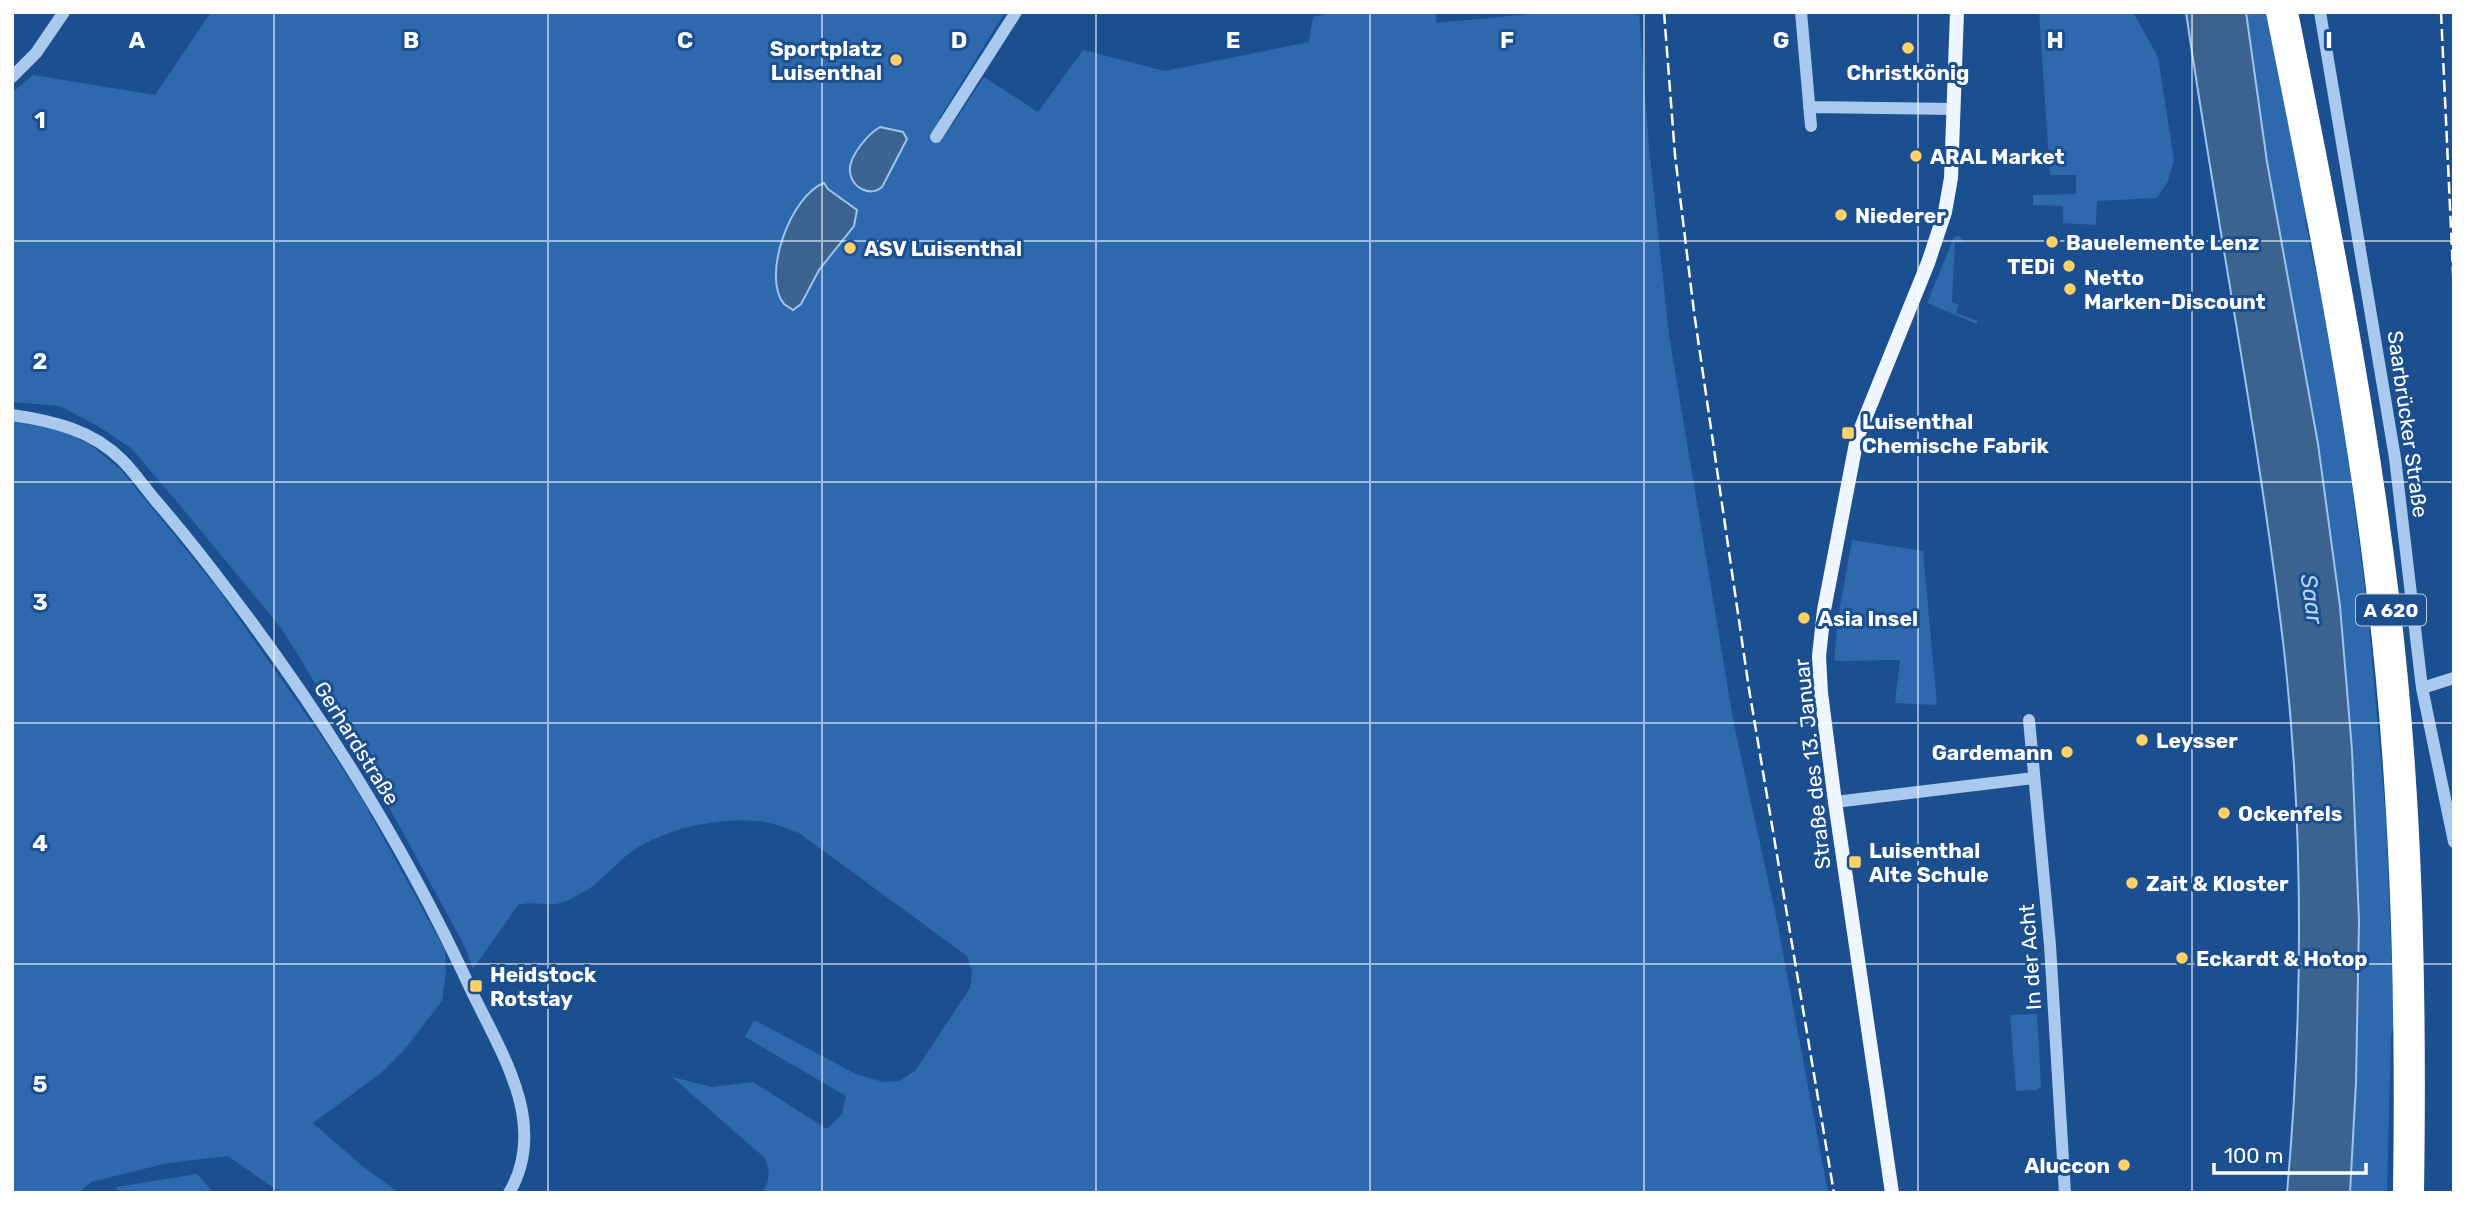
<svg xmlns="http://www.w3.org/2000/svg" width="2466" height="1205" viewBox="0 0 2466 1205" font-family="Rubik,sans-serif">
	<rect width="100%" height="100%" fill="#1b4f8f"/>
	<path fill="#2e69ad" d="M211,12h794l-66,107 13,7 32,-49 54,35 45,-62 82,21 144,-29 4,-25 18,-5h105v11l115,-11h88l10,136 20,187 65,390 43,196 51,272h-1067c10,-13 9,-21 4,-35l-93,-81 40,10 41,-5 74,47 15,-15 4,-18 -101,-59 9,-17 102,54 27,8 16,-1 16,-10 55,-83 2,-17 -5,-15 -168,-123c-13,-5 -26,-11 -41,-12 -40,-4 -96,8 -128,32 -17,12 -31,32 -50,41 -7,4 -16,9 -25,10 -12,1 -25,-3 -37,1l-45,64 -8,-22 -88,-162 -95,-156 -99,-120 -52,-61 -35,-23 -36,-19 -48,-4v-309l21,-18 122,20z
		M2039,12h94l25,45 16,103 -6,21 -11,17 -60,3 -1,24 -33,-2v-17l-30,-1v-10l43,-1v-19h-26z
		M2246,12h20l37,176 3,37 10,48 7,23 22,137 22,170 19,217 8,201 -3,17 -4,155h-37l6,-111 3,-161 -7,-171 -12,-144 -22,-162 -51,-282z
		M1959,236l4,6h-8l-3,60 7,3 -3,8 22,8 -1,3 -50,-21 27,-66z
		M12,421l49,9 30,15 30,25 97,119 104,148 40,62 83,151 1,22 -4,29 -37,48 -24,24 -68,50 48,42 38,28h-118l-53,-37 -60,7 -77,19 -12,11h-67z
		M1852,540l71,11 14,154 -42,-2 5,-43 -66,1 4,-43z
		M2037,1014l4,72 -5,4 -20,1 -6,-76z
		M197,1174l17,19h-94l-4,-6z"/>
	<path fill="#3c6290" stroke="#9cc4f0" stroke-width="2" d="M2186,12h60l21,150 51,282 22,162 12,144 7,171 -3,161 -6,111h-63c16,-180 17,-363 -3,-543 -25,-214 -67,-425 -98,-638z
		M880,127l23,5 4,7 -25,48c-12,10 -30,1 -32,-15 -2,-15 18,-38 30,-45z
		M824,183l4,6 29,21 -3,16 -35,44 -18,34 -8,6c-3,-2 -6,-4 -9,-6 -23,-28 7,-109 40,-121z"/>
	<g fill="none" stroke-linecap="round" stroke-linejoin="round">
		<path stroke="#a9c9ee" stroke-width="12" d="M1801,12l10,114
			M2320,12l75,446 27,230 32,154
			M12,77l24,-24 28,-41
			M1809,107l145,2
			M936,137l80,-125
			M12,415c41,6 80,15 110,45 13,13 23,28 34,41 27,31 52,63 76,95 94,124 176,256 241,398 18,37 41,76 49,117 5,28 2,57 -13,82
			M2422,688l32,-10
			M2029,720l21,225 15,248
			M1835,802l199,-24"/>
		<path stroke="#f0f6ff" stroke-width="14" d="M1892,1193l-57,-391 -14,-109 -2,-37 5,-46 33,-172 71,-175 17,-51 6,-34 6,-166"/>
		<path stroke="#fff" stroke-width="18" d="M2275,12c39,194 78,387 101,584 24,197 29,398 26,597
			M2289,12c39,194 77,387 101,584 24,197 28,398 25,597"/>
		<path stroke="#fff" stroke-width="2.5" stroke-dasharray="12 5" stroke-linecap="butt" d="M1664,12l11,143 19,157 55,377 85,504
			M2441,12l13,282"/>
	</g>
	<path fill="none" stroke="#fff" stroke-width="2" stroke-opacity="0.55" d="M274,12v1181M548,12v1181M822,12v1181M1096,12v1181M1370,12v1181M1644,12v1181M1918,12v1181M2192,12v1181M12,241h2442M12,482h2442M12,723h2442M12,964h2442"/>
	<g fill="#ffd166" stroke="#1b4f8f" stroke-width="2.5">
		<circle cx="1908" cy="48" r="7"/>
		<circle cx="896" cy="60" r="7"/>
		<circle cx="1916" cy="156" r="7"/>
		<circle cx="1841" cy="215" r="7"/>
		<circle cx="2052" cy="242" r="7"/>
		<circle cx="850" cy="248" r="7"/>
		<circle cx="2069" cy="266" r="7"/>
		<circle cx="2070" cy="289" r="7"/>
		<rect x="1841" y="426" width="14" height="14" rx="3.5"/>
		<circle cx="1804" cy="618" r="7"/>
		<circle cx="2142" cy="740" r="7"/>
		<circle cx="2067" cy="752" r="7"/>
		<circle cx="2224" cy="813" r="7"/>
		<rect x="1848" y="855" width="14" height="14" rx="3.5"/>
		<circle cx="2132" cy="883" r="7"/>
		<circle cx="2182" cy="958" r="7"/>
		<rect x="469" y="979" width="14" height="14" rx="3.5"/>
		<circle cx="2124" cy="1165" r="7"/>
	</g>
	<g text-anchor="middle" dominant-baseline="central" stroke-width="6" stroke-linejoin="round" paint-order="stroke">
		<rect fill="#1b4f8f" stroke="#bbcadd" stroke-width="2" x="2356" y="594.5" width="70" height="31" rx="5"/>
		<g font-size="19" font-weight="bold" fill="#fff">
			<text x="2391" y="610">A 620</text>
		</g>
		<g font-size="21" font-weight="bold" fill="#fff" stroke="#1b4f8f" text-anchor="start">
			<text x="882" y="48" text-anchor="end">Sportplatz<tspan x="882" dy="24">Luisenthal</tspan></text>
			<text x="1908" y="72" text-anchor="middle">Christkönig</text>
			<text x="1930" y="156">ARAL Market</text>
			<text x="1855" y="215">Niederer</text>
			<text x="2066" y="242">Bauelemente Lenz</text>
			<text x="864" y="248">ASV Luisenthal</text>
			<text x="2055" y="266" text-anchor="end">TEDi</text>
			<text x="2084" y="277">Netto<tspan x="2084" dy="24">Marken-Discount</tspan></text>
			<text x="1862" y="421">Luisenthal<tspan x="1862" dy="24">Chemische Fabrik</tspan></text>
			<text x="1818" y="618">Asia Insel</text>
			<text x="2156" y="740">Leysser</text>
			<text x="2053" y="752" text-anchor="end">Gardemann</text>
			<text x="2238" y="813">Ockenfels</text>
			<text x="1869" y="850">Luisenthal<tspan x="1869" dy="24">Alte Schule</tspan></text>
			<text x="2146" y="883">Zait &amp; Kloster</text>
			<text x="2196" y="958">Eckardt &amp; Hotop</text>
			<text x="490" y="974">Heidstock<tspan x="490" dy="24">Rotstay</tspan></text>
			<text x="2110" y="1165" text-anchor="end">Aluccon</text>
		</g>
		<g font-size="21" fill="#fff" stroke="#1b4f8f">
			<text transform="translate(2408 424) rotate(82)">Saarbrücker Straße</text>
			<text transform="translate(357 743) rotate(58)">Gerhardstraße</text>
			<text transform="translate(1812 764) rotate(-96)">Straße des 13. Januar</text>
			<text transform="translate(2030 957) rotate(-94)">In der Acht</text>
		</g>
		<g font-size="23" font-style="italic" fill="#b5d3f5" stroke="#1b4f8f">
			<text transform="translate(2312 599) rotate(82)">Saar</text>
		</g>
	</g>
	<g font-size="23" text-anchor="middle" font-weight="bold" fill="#fff" stroke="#1b4f8f" stroke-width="6" stroke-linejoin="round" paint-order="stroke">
		<text x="137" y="48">A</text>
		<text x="411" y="48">B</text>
		<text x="685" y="48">C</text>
		<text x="959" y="48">D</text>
		<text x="1233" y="48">E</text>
		<text x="1507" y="48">F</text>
		<text x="1781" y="48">G</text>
		<text x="2055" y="48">H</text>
		<text x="2329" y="48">I</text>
		<text x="40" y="128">1</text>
		<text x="40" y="369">2</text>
		<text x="40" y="610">3</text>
		<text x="40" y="851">4</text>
		<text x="40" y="1092">5</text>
	</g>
	<rect width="2466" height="1205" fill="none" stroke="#ffffff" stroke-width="28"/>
	<path d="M2214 1163v10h152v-10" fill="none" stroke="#ffffff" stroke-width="3.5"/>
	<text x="2224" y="1163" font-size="21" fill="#ffffff" stroke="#1b4f8f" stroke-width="5" paint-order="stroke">100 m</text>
</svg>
